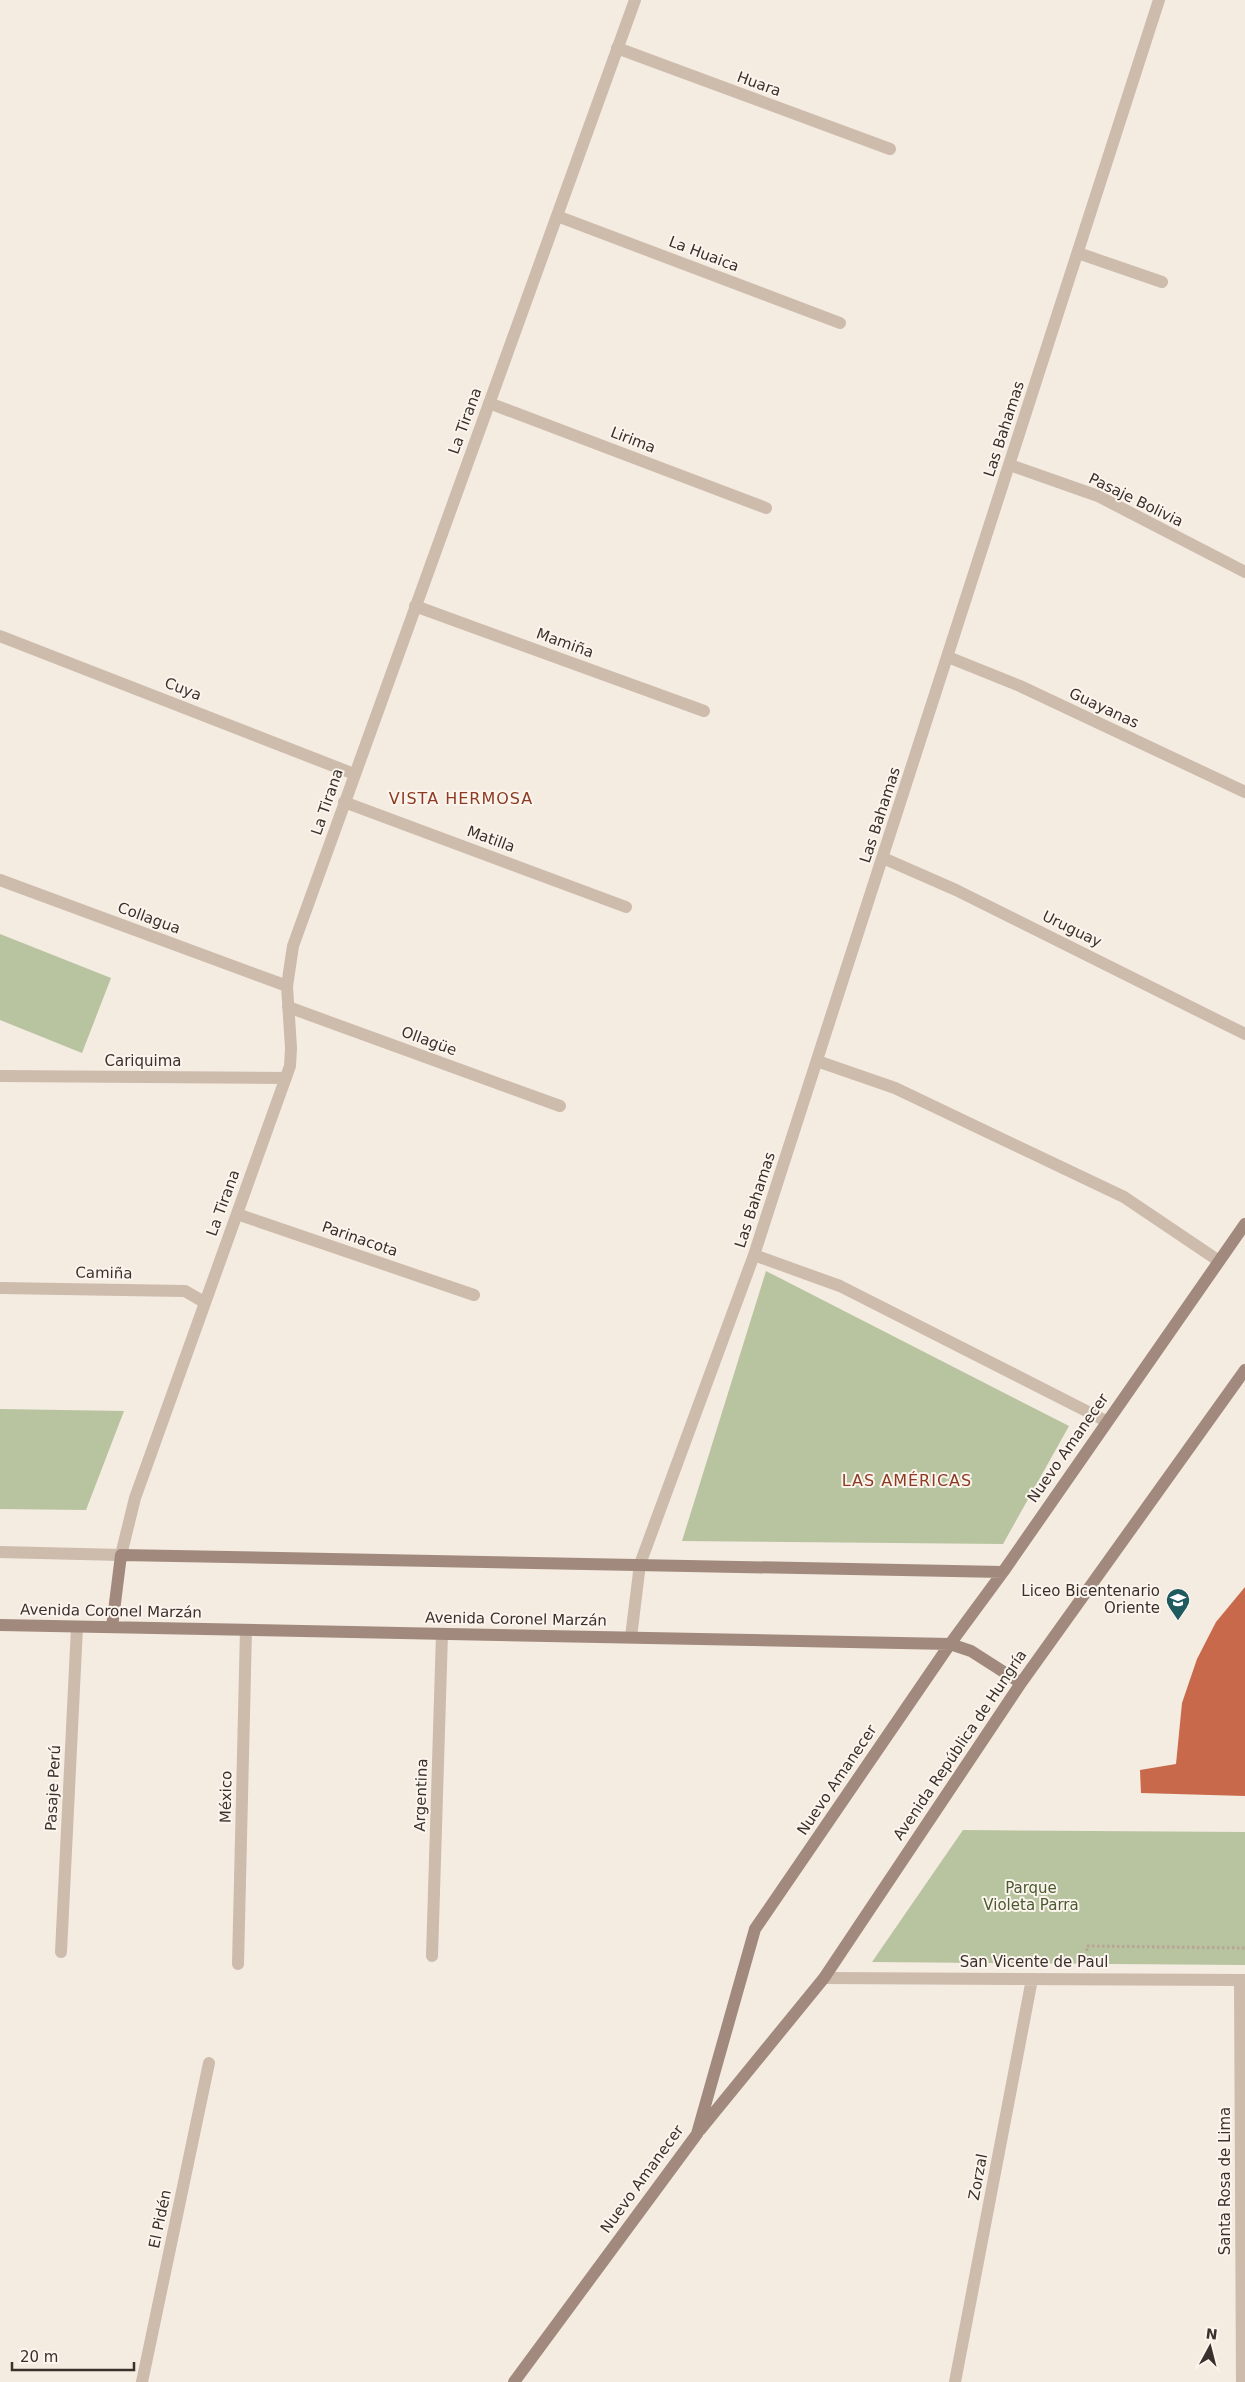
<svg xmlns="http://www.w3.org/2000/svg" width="1245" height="2382" viewBox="0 0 1245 2382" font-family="'DejaVu Sans',sans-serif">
	<rect width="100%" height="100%" fill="#f4ebe1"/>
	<path fill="#b8c4a0" d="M0,934l111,44 -29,75 -82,-33z
		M766,1271l303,155 -66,118 -321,-3z
		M0,1409l124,2 -38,99 -86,-1z
		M963,1830l282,2v133l-373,-3z"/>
	<path fill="#c8694b" d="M1245,1587v209l-104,-3 -1,-23 36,-6 6,-61 15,-44 19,-37z"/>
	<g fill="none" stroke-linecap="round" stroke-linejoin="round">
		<path stroke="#b9a596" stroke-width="3" stroke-dasharray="2.5 2.5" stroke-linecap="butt" d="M1087,1951v-5l158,2"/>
		<path stroke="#cdbbac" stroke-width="12" d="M617,48l273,101
			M557,216l283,107
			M1078,253l84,29
			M489,403l277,105
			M1010,465l88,31 147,76
			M415,606l289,105
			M0,636l354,138
			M948,657l72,29 225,106
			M344,802l282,105
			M883,858l73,32 289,144
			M0,880l287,106
			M288,1007l272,99
			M817,1061l78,27 229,109 95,64
			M0,1076l286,2
			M237,1214l237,81
			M754,1255l86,31 266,135
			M0,1288l185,3 19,11
			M0,1552l121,3 14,-57 155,-432 1,-18 -4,-62 6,-40 342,-946
			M631,1637l9,-73 114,-309 405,-1255
			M61,1952l16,-325
			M432,1956l10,-322
			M238,1964l8,-334
			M824,1978l421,2
			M1240,1980l2,402
			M142,2382l67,-319
			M955,2382l77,-403"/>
		<path stroke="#a18a7d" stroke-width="12" d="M0,1625l950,19 21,7 50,32
			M112,1627l9,-72 882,17
			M700,2130l124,-152 197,-295 224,-313
			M514,2382l183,-248 58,-205 195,-285 53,-72 242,-348"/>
	</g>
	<defs>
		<g id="school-pin" transform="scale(1.25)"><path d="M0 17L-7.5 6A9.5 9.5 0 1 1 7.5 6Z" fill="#1f5a5e" stroke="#fbf5ee"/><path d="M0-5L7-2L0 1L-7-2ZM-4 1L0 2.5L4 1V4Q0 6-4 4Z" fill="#fff"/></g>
	</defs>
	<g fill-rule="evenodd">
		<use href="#school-pin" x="1178" y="1600"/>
	</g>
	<g text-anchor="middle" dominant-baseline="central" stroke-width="4" stroke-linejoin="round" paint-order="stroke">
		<g font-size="15" fill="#3b302b" stroke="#fbf5ee">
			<text transform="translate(759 84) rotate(20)">Huara</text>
			<text transform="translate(704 254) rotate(21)">La Huaica</text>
			<text transform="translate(465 421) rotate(-70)">La Tirana</text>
			<text transform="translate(1004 429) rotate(-72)">Las Bahamas</text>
			<text transform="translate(633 440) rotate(21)">Lirima</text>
			<text transform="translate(1136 500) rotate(26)">Pasaje Bolivia</text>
			<text transform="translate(565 643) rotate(20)">Mamiña</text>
			<text transform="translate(183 689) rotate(21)">Cuya</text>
			<text transform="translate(1104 708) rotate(25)">Guayanas</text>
			<text transform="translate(327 802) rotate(-71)">La Tirana</text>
			<text transform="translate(880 815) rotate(-72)">Las Bahamas</text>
			<text transform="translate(491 839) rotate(20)">Matilla</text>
			<text transform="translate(149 918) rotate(20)">Collagua</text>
			<text transform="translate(1072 929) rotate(26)">Uruguay</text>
			<text transform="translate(429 1041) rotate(20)">Ollagüe</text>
			<text x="143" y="1061">Cariquima</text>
			<text transform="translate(755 1200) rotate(-72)">Las Bahamas</text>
			<text transform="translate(223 1203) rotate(-70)">La Tirana</text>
			<text transform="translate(360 1239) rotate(19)">Parinacota</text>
			<text transform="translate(104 1273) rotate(1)">Camiña</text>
			<text transform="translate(1068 1448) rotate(-55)">Nuevo Amanecer</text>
			<text transform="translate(111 1611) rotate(1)">Avenida Coronel Marzán</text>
			<text transform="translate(516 1619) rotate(1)">Avenida Coronel Marzán</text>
			<text transform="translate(960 1745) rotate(-56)">Avenida República de Hungría</text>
			<text transform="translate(837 1780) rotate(-56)">Nuevo Amanecer</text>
			<text transform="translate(53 1788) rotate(-87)">Pasaje Perú</text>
			<text transform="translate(421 1795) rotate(-88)">Argentina</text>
			<text transform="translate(226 1797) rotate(-89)">México</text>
			<text x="1034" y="1962">San Vicente de Paul</text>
			<text transform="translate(978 2177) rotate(-79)">Zorzal</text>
			<text transform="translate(642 2179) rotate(-54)">Nuevo Amanecer</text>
			<text transform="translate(1225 2181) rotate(-90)">Santa Rosa de Lima</text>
			<text transform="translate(160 2219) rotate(-78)">El Pidén</text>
		</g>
		<g font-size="15" fill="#3b302b" stroke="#fbf5ee" text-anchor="end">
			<text x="1160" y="1591">Liceo Bicentenario<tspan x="1160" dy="17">Oriente</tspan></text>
		</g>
		<g font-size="15" fill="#4a5a2e" stroke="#fbf5ee">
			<text x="1031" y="1888">Parque<tspan x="1031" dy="17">Violeta Parra</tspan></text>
		</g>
		<g font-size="16" letter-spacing="1" fill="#8c3b22" stroke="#fbf5ee">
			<text x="461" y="798">VISTA HERMOSA</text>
			<text x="907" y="1480">LAS AMÉRICAS</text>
		</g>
	</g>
	<g transform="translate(1210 2347) rotate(7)" stroke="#fbf5ee" stroke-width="4" paint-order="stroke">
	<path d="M0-4L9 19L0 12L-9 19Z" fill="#3b302b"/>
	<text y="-8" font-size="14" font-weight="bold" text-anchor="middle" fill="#3b302b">N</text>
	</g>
	<path d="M12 2362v8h122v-8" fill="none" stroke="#3b302b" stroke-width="2.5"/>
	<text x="20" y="2362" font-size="15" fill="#3b302b" stroke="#fbf5ee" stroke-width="4" paint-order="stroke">20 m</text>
</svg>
